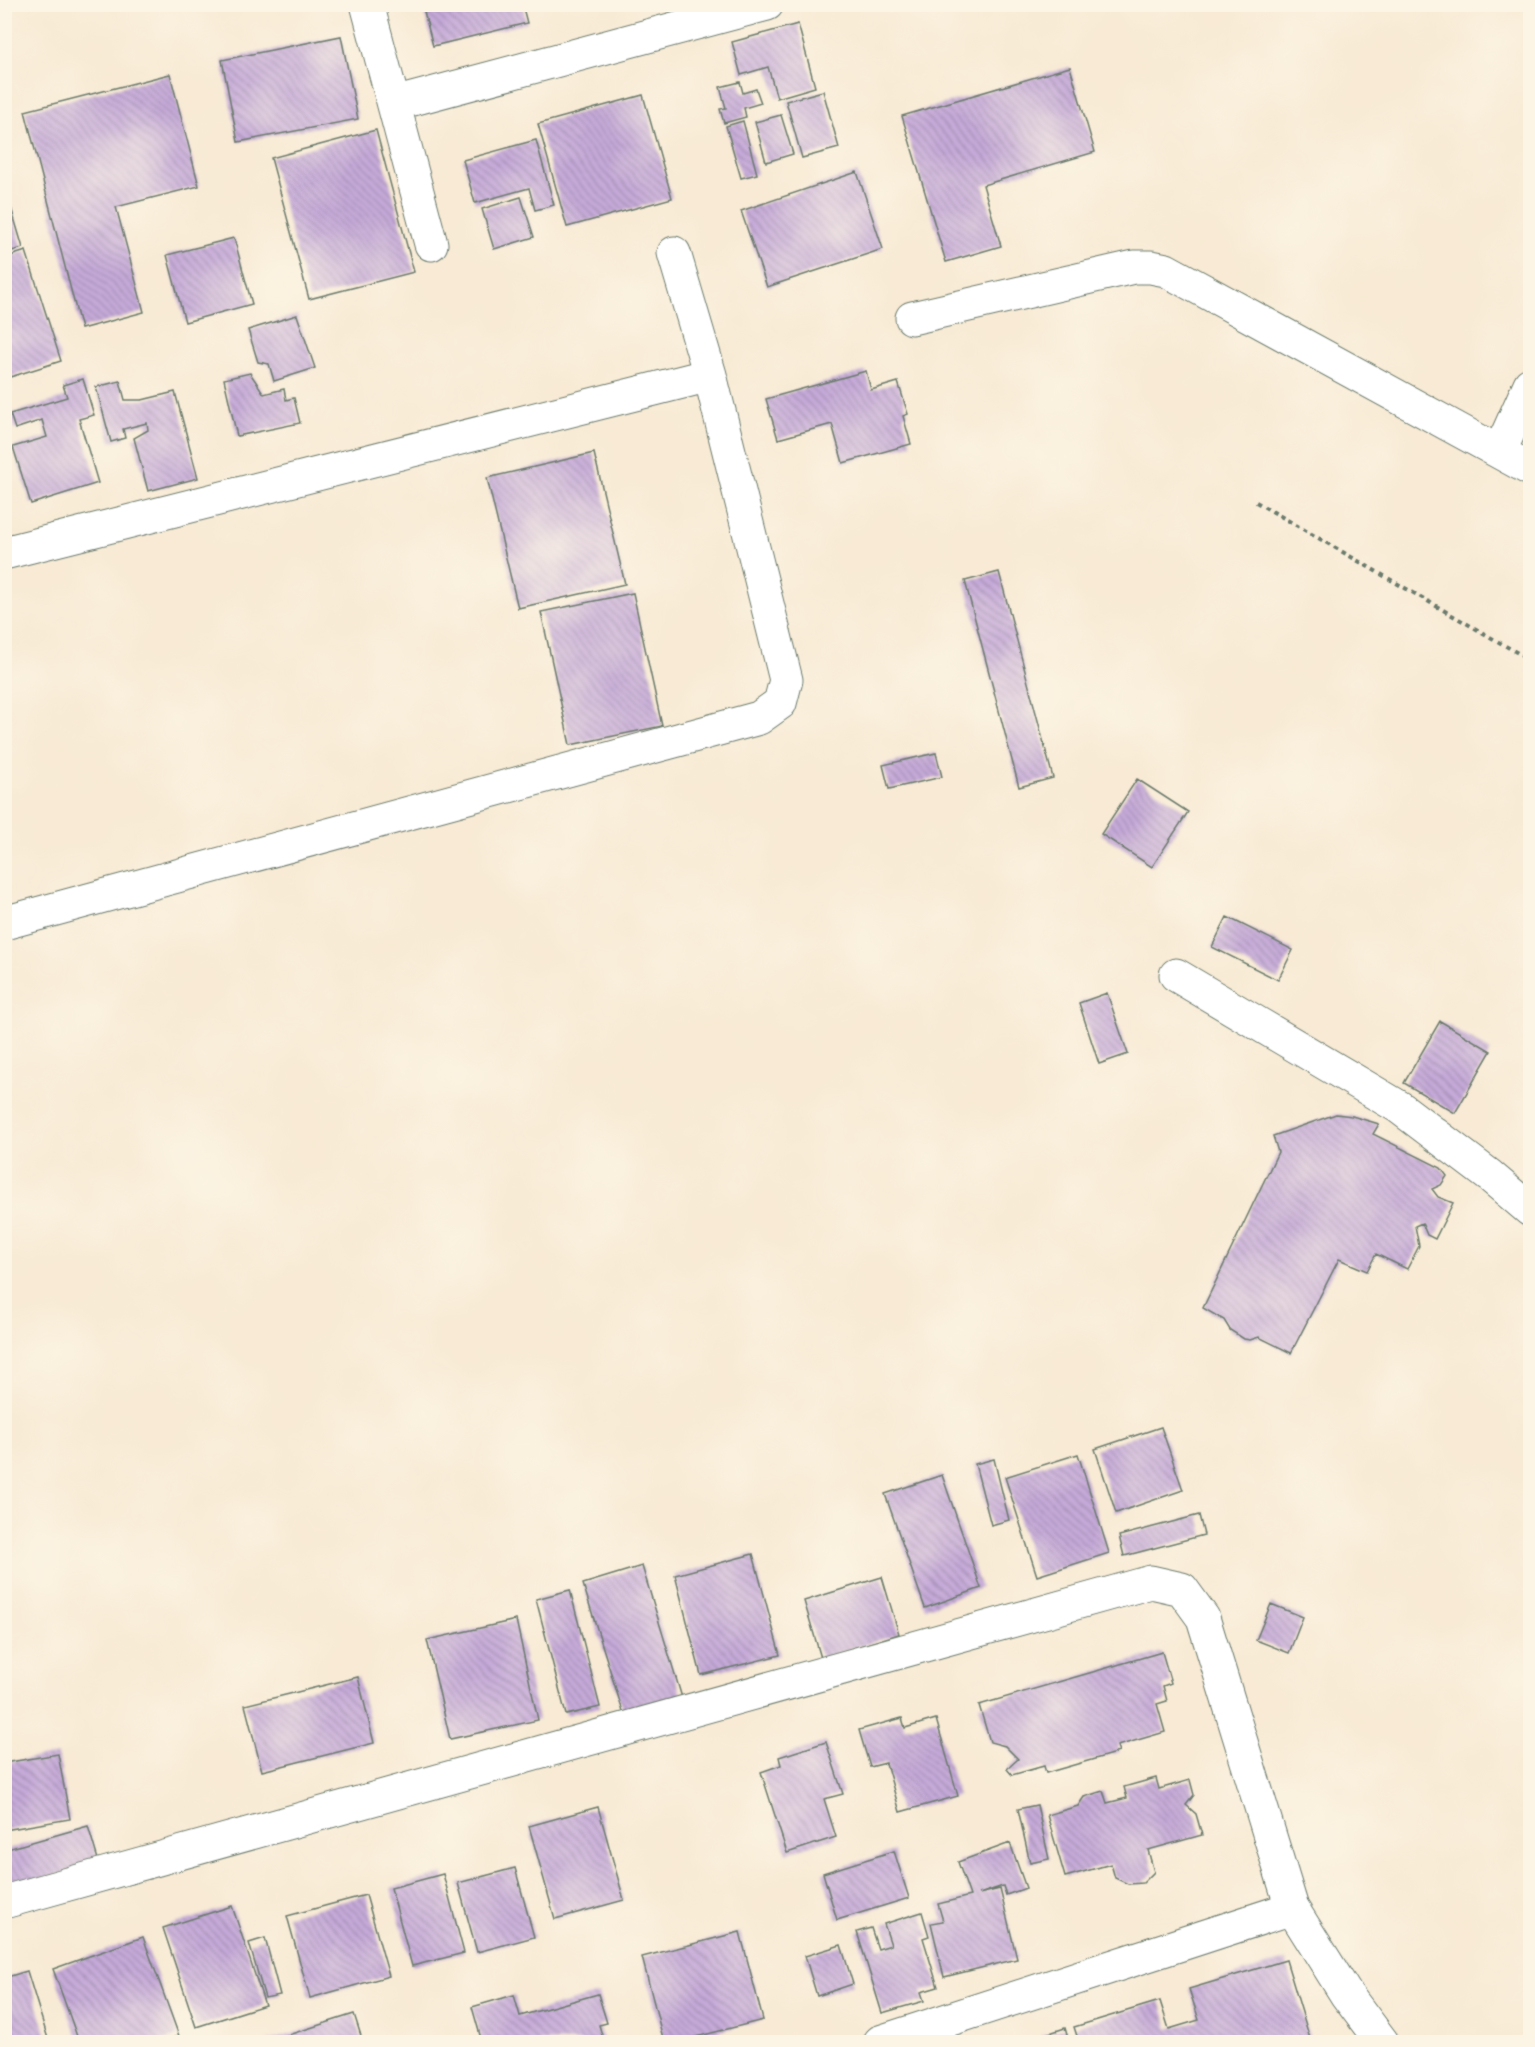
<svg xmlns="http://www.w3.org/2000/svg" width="1535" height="2047" viewBox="0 0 1535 2047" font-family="Kalam,sans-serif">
	<defs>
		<pattern id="building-back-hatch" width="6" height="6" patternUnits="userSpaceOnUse" patternTransform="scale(1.5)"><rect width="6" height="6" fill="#c6aad9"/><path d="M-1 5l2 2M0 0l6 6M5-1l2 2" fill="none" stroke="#a08cb1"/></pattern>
	</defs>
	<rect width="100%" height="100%" fill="#fcf5e5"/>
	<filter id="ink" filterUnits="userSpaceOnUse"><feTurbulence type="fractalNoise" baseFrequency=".0167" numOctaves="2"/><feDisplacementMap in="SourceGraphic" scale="12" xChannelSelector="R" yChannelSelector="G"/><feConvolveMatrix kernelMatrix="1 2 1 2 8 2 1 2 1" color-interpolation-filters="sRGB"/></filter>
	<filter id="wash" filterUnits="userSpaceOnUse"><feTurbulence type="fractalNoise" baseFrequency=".008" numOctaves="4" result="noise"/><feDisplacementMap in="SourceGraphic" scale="24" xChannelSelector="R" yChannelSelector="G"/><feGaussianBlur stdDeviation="1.35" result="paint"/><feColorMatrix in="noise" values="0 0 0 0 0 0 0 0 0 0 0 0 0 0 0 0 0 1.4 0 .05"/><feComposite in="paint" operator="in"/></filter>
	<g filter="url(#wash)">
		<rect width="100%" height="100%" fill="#f8ead4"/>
		<g id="blocks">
			<path fill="url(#building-back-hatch)" d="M422,4h100l5,19 -94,23z
				M798,24l17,63 -38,11 -9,-31 -27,8 -9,-33z
				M341,36l17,83 -120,23 -16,-82z
				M1070,67l25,85 -112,33 18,61 -55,16 -44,-146z
				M170,74l29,112 -83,21 28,105 -63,17 -56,-218z
				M740,82l3,11 13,-4 5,14 -17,5 2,9 -22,6 -4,-14 6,-1 -6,-21z
				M823,91l16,57 -37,10 -16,-57z
				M643,95l29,103 -105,29 -29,-103z
				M781,115l12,39 -27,8 -11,-40z
				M743,121l14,53 -16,4 -15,-52z
				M376,130l38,142 -105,27 -38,-141z
				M536,140l18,65 -19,5 -6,-22 -54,15 -12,-43z
				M857,172l26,77 -116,38 -26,-76z
				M4,184l19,64 -19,5z
				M521,197l13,40 -40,12 -12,-40z
				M234,238l18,66 -67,18 -18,-67z
				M26,251l35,110 -57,18v-121z
				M297,315l18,53 -41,13 -5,-17 -11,-2 -10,-32z
				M866,371l5,19 27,-8 10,32 -5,2 8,28 -68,19 -11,-39 -54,15 -12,-40z
				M250,373l14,21 20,-5 2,11 8,-2 6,25 -63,13 -13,-57z
				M83,379l11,36 -15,4 19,64 -67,21 -18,-57 34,-10 -5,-17 -27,9 -5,-15 57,-17 -4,-12z
				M120,381l5,19h17l33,-8 23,86 -50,13 -14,-53 14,-8 -1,-7 -24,6 2,9 -14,4 -15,-55z
				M594,453l31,131 -107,24 -31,-130z
				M999,572l54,206 -34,9 -54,-206z
				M633,593l29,133 -92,19 -29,-133z
				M936,753l6,24 -53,12 -6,-24z
				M1137,779l51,33 -36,55 -51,-33z
				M1227,917l66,33 -15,30 -66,-33z
				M1107,993l21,61 -29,10 -20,-61z
				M1440,1021l51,30 -36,62 -51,-30z
				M1336,1114l16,2 27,8 -6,10 68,34 6,8 -6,9 -9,4 6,8 15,6 -18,36 -8,-4 -5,-12 -7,3 4,20 -12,23 -31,-15 -9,17 -28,-12 -48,94 -32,-16 -9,3 -6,-1 -14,-9 -6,-10 -21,-12 75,-156 -5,-16z
				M1161,1427l22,63 -67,23 -21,-64z
				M1078,1454l31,99 -72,23 -32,-99z
				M994,1459l15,61 -18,5 -16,-61z
				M942,1475l39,113 -56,20 -40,-114z
				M1199,1515l5,20 -80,21 -5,-20z
				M753,1554l27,101 -79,20 -26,-100z
				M642,1566l41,135 -58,17 -42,-134z
				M882,1577l17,57 -78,24 -17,-57z
				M570,1590l30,117 -34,8 -30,-116z
				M1271,1604l32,13 -14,36 -33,-13z
				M516,1620l22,100 -88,19 -23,-99z
				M1162,1652l9,31 -8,3 4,15 -10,3 8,28 -48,14 2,6 -73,21 -2,-7 -32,9 -5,-6 11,-10 -13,-13 -15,-4 -11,-37z
				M358,1677l16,66 -112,28 -17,-66z
				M902,1718l3,10 31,-9 22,77 -58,16 -14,-49 -16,4 -11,-37z
				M826,1742l17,52 -19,5 12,38 -49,16 -26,-81 20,-7 -2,-8z
				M58,1754l12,65 -66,11v-67z
				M1156,1778l3,11 31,-9 4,15 -8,10 10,9 6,21 -54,15 6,22 -11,11 -15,1 -13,-6 -4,-14 -46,13 -18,-62 31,-9 6,-9 19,-6 4,12 20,-5 -3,-11z
				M1037,1805l12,54 -19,4 -12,-54z
				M598,1807l26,93 -69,19 -26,-93z
				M88,1826l11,37 -95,26v-39z
				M1010,1843l16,45 -20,7 -3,-9 -24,8 21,-5 17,70 -73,18 -13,-54 12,-2 -5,-17 32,-8 -12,-34z
				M894,1851l15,47 -72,22 -14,-47z
				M515,1868l19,69 -57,15 -19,-69z
				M443,1874l21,79 -52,13 -21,-78z
				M366,1895l23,81 -79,22 -23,-82z
				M232,1906l33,99 -69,22 -33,-99z
				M922,1912l7,24 -6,2 15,49 -17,5 3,9 -42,12 -25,-81 14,-4 7,21 13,-4 -7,-21z
				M740,1932l23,88 -87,22h-12l-22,-85z
				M143,1937l36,99 -19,6h-81l-26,-73z
				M265,1938l15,57 -15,3 -16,-55z
				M841,1945l12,39 -36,12 -12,-40z
				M1286,1960l25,82h-232l-5,-15 86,-26 9,28 30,-9 -10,-31z
				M27,1971l22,71h-45v-64z
				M598,1994l9,29 -8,2 5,17h-122l-10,-35 42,-12 6,21z
				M354,2014l9,28h-97z
				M1065,2028l4,14h-27l-2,-6z"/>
		</g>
	</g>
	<g filter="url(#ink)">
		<use href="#blocks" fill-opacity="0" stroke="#6b7a6c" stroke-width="1.5"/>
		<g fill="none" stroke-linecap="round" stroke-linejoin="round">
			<g stroke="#6b7a6c" stroke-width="35">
				<path id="minor" d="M367,4l64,240
					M394,104l373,-100
					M912,318l222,-51h17l15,3 364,199
					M1500,451l30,-67
					M4,553l706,-178
					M4,923l755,-205 21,-15 6,-23 -76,-305 -36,-122
					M1176,975l223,132 91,69 40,34
					M4,1902l1147,-320 31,7 21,29 89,290 54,86 36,48
					M880,2042l412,-134"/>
			</g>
			<path stroke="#6b7a6c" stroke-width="4" stroke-dasharray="4.5 4.5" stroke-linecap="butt" d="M1256,502l274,158"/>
			<use href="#minor" stroke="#fff" stroke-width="33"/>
		</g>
	</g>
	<rect width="1535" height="2047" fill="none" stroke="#fcf5e5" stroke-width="24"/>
</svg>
